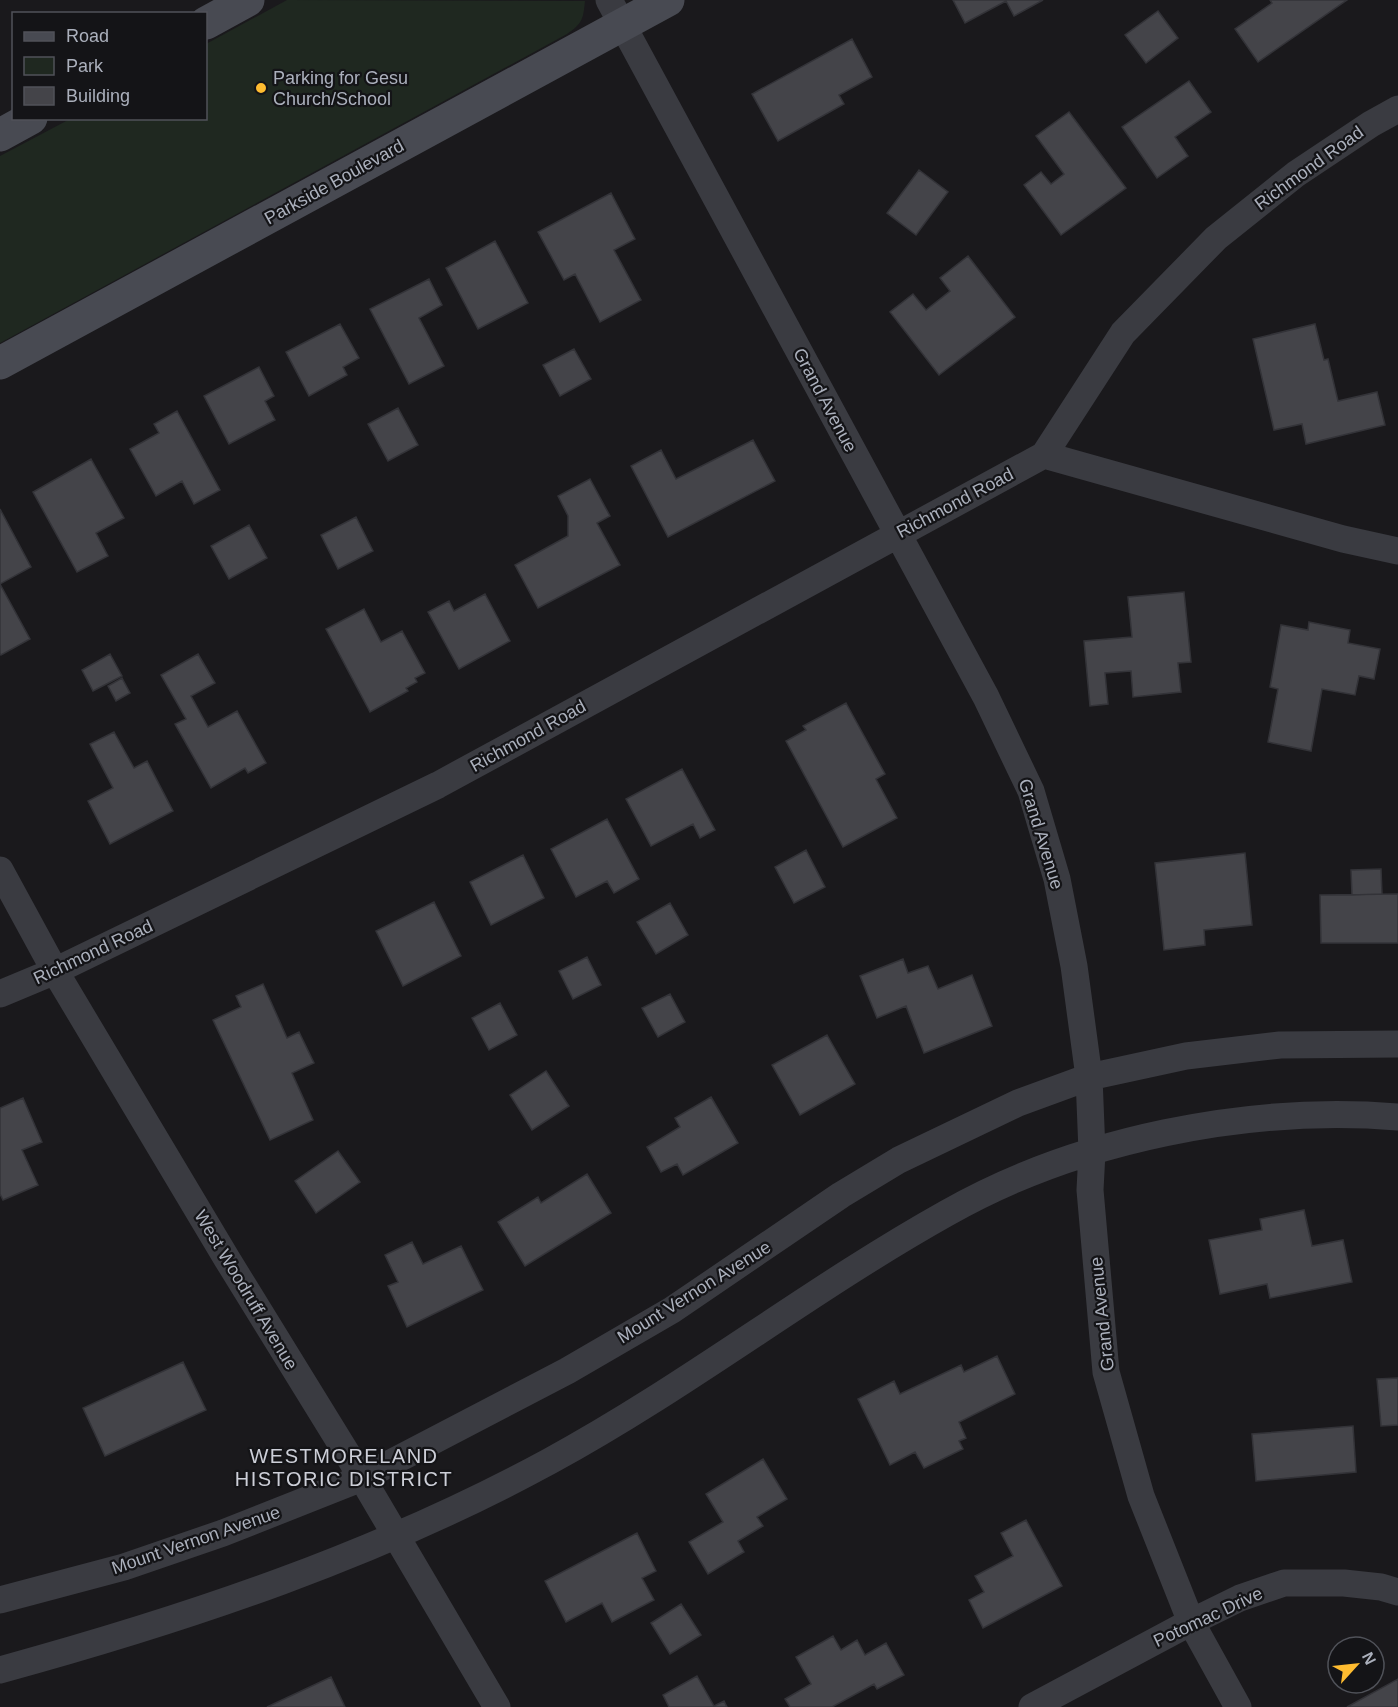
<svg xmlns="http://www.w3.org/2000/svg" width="1398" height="1707" viewBox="0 0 1398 1707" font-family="Arial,sans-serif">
	<rect width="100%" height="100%" fill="#1a191c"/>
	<path fill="#1f2820" d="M287,0l298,1c-2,18 -2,22 -18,33l-567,309v-187l70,-37 136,-1v-74z"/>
	<path fill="#444449" stroke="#333338" stroke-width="1.5" d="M953,0h90l-29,16 -8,-15 -41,22z
		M1270,0h77l-89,62 -23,-33 37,-26z
		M1158,11l20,27 -32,25 -21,-28z
		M852,39l20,38 -33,18 5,9 -66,37 -26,-47z
		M1189,81l22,31 -36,25 13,19 -31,22 -35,-51z
		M1069,112l57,76 -65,47 -37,-50 17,-13 10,12 13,-10 -28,-38z
		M919,170l29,22 -32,43 -29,-22z
		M611,193l24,46 -21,11 27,50 -41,22 -25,-48 -11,6 -26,-48z
		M495,241l33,62 -50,26 -32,-61z
		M968,256l47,61 -76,58 -49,-63 23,-18 13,16 24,-19 -10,-13z
		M429,279l13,26 -23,13 25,48 -35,18 -39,-75z
		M340,324l19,34 -16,9 4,8 -38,21 -23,-44z
		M1315,324l9,36 4,-1 10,42 39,-9 8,33 -79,19 -4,-20 -28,6 -21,-91z
		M574,349l17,30 -31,17 -17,-31z
		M259,367l15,29 -9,5 10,19 -46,24 -25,-48z
		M398,408l20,37 -30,16 -20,-37z
		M177,411l43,79 -26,14 -12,-23 -26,15 -26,-47 29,-16 -5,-9z
		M753,440l22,41 -107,56 -37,-71 30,-16 15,29z
		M91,459l33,59 -28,15 12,23 -31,16 -44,-80z
		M590,479l20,37 -13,7 23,42 -82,43 -23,-43 53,-29v-20l-10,-20z
		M0,509l31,58 -31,17z
		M356,517l17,34 -35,18 -17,-34z
		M249,525l18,33 -38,21 -18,-33z
		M0,584l30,55 -29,16 -1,-2z
		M1184,592l7,70 -13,1 3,29 -48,5 -2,-26 -26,2 3,31 -18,2 -6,-65 48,-4 -4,-40z
		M485,594l25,47 -51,28 -31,-57 21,-11 5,10z
		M364,609l17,33 21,-11 23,42 -10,5 2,4 -11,6 2,3 -38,21 -44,-83z
		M1309,622l41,8 -2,13 32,6 -6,30 -15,-3 -4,19 -33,-6 -11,62 -43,-9 10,-53 -8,-2 11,-62 27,5z
		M110,654l12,22 -29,15 -11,-21z
		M198,654l17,29 -24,13 17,31 29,-16 29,52 -18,10 -3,-5 -34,20 -36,-64 11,-5 -25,-44z
		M122,678l8,15 -14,8 -8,-15z
		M846,703l39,71 -9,5 21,39 -54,29 -57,-106 20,-11 -3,-4z
		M114,732l20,36 13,-7 26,50 -63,33 -22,-43 25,-13 -23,-44z
		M682,769l33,61 -15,8 -7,-14 -42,22 -25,-47z
		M607,819l32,60 -25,14 -7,-12 -31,16 -25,-48z
		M806,850l19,37 -31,16 -19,-36z
		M1245,853l7,72 -48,5 1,15 -41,5 -9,-87z
		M523,855l21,43 -53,27 -21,-43z
		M1381,869l1,25 -30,1 -1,-25z
		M1398,894v49h-77l-1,-48z
		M434,902l27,54 -58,30 -27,-55z
		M670,903l18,32 -32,19 -19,-32z
		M587,957l14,28 -28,14 -14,-28z
		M903,959l5,14 20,-7 10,23 34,-14 20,51 -68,27 -18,-47 -29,12 -17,-42z
		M263,984l24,54 12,-6 15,31 -22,10 21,47 -43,20 -57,-120 28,-13 -5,-11z
		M670,994l15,28 -27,15 -16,-29z
		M500,1003l17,32 -28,15 -17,-32z
		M827,1035l28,49 -55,31 -28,-50z
		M546,1071l23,35 -37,24 -22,-35z
		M711,1097l27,46 -55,32 -6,-11 -16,8 -14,-25 33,-20 -5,-9z
		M23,1098l19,44 -20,8 16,35 -35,15 -3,-6v-86z
		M338,1151l22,31 -44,31 -21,-32z
		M587,1174l24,39 -86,53 -27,-44 40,-25 3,6z
		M1304,1210l8,36 31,-6 9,42 -82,16 -3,-14 -47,10 -11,-54 53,-10 -2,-11z
		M412,1242l11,22 38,-18 22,44 -76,37 -19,-41 10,-4 -13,-27z
		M997,1356l18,38 -56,28 7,16 -7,3 4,8 -39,19 -9,-16 -25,13 -32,-66 36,-18 6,13 61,-29 3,7z
		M183,1362l23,48 -101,46 -22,-48z
		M1398,1378v47l-17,1 -4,-47z
		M1353,1426l3,46 -100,9 -4,-47z
		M763,1459l24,40 -30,18 6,9 -25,15 6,11 -36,22 -19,-32 34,-20 -17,-28z
		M1026,1520l36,66 -79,42 -14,-28 15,-8 -9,-16 38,-20 -12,-23z
		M637,1533l19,38 -14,7 12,22 -42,22 -10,-19 -36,19 -21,-41z
		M681,1604l20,31 -31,19 -19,-31z
		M833,1636l8,14 16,-10 8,15 21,-12 18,32 -27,14 -3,-5 -42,23h-42l-5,-8 26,-15 -15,-27z
		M697,1676l17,30 10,-5 3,6h-58l-6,-12z
		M331,1677l14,30h-78z
		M1398,1679v28h-51z"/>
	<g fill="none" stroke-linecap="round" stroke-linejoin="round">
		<path stroke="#3a3b41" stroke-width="27" d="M609,0l377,697 45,94 26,88 17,87 15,111 3,75 -2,38 16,182 35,124 50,126 47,85
			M1044,455l79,-122 93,-95 80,-64 75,-50 27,-15
			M0,870l55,101 172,288 135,219 135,229
			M0,994l55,-23 383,-186 606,-330 299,84 55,12
			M0,1600l124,-33 99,-34 139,-55 205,-107 105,-61 169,-115 58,-35 119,-57 71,-26 97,-21 94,-11 118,-1
			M0,1670c190,-52 377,-115 550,-209 138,-75 261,-172 397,-248 130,-74 302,-108 451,-96
			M1032,1707l159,-85 49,-24 44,-15h60l37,4 17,5"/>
		<path stroke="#484a52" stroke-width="33" d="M206,23l42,-23
			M0,135l31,-17
			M0,363l668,-363"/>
	</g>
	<circle fill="#febc30" stroke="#141417" stroke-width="2" cx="261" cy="88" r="6"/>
	<g text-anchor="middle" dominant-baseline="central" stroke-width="4.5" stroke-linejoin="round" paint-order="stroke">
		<g font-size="18" fill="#abb0bc" stroke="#141417" text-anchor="start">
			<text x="273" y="78">Parking for Gesu<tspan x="273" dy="21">Church/School</tspan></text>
		</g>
		<g font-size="18" fill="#abb0bc" stroke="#141417">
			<text transform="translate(1309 168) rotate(-36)">Richmond Road</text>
			<text transform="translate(334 182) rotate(-29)">Parkside Boulevard</text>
			<text transform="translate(825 400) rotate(62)">Grand Avenue</text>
			<text transform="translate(955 503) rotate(-28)">Richmond Road</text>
			<text transform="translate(528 736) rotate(-29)">Richmond Road</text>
			<text transform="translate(1041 834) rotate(73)">Grand Avenue</text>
			<text transform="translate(93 952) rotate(-25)">Richmond Road</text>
			<text transform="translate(246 1290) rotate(59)">West Woodruff Avenue</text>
			<text transform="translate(694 1292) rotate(-32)">Mount Vernon Avenue</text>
			<text transform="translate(1102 1314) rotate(-96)">Grand Avenue</text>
			<text transform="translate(196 1540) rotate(-19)">Mount Vernon Avenue</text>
			<text transform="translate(1208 1617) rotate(-25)">Potomac Drive</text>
		</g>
		<g font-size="20" letter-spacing="1.5" fill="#cdcfd8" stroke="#141417">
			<text x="344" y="1456">WESTMORELAND<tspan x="344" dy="23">HISTORIC DISTRICT</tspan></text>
		</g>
	</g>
	<rect x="12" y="12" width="195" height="108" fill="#141417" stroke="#505259" stroke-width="1.5"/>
	<rect x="24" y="32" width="30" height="9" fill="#484a52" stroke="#505259" stroke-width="1.5"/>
	<text x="66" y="42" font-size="18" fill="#abb0bc">Road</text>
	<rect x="24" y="57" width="30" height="18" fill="#1f2820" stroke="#505259" stroke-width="1.5"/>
	<text x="66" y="72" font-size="18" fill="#abb0bc">Park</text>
	<rect x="24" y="87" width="30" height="18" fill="#444449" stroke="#505259" stroke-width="1.5"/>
	<text x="66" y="102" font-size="18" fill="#abb0bc">Building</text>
	<g transform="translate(1356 1665) rotate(63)"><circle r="28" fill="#141417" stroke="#505259" stroke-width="1.5"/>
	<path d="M0-4.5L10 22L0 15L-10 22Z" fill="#febc30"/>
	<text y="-9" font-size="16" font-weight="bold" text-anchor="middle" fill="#abb0bc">N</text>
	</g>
</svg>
